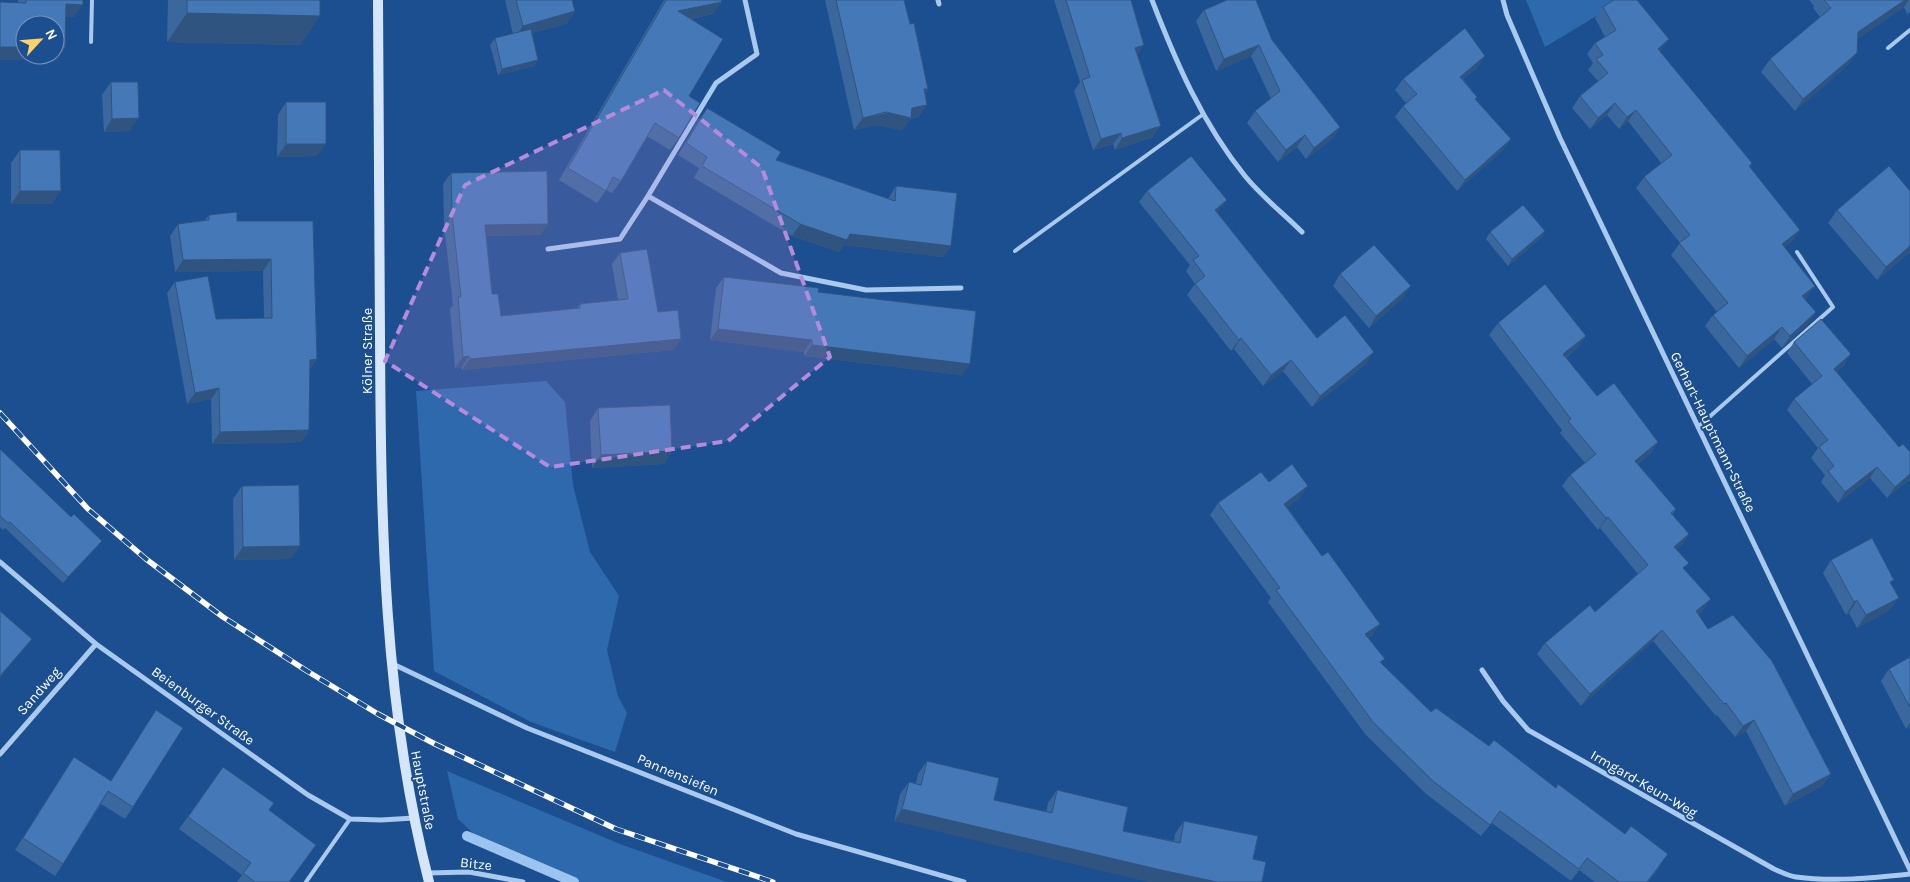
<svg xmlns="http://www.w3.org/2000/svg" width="1910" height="882" viewBox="0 0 1910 882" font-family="Karla,sans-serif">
	<rect width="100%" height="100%" fill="#1b4f8f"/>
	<path fill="#2e69ad" d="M1526,0h97l-78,47z
		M546,381l19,21 8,83 17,67 29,44 -12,54 11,46 9,17 -12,39 -84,-30 -97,-51 -18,-280z
		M447,771l173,73 107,38h-159l-56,-23 2,-7 -39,-17 -17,-16z"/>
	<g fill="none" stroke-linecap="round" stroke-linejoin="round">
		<path stroke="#9cc4f0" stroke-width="10" d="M467,836l107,46"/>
		<path stroke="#a9c9ee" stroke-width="4" d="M91,42l1,-42
			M1888,48l22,-18
			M1015,251l187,-136
			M1698,427l135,-120 -36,-55
			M306,882l44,-63"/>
		<path stroke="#a9c9ee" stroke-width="5" d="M938,0l1,4
			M1152,0c24,62 50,123 93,176 16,20 39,38 57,56
			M1503,0l4,15 53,123 350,732
			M648,196l68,-113 41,-29 -12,-54
			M548,249l72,-10 28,-43 133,77 85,17 95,-2
			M0,562l96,82 212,151 42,24 31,1 33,-2
			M393,664l134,64 269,106 168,48
			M1482,670l21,31 25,29 246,139c7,3 15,7 22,8 37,5 77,1 114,-3
			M0,754l96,-110
			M427,873l42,-1 54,10"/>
		<path stroke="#d6e6fa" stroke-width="10" d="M378,0c1,113 2,226 2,338 1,183 3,366 49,544"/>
		<g stroke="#fff" stroke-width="5.5">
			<path id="rail" d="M0,413l88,96 58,50 77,58 84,54 71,43 57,30 181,85 157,53"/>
		</g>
		<use href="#rail" stroke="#1b4f8f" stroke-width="4" stroke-dasharray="11" stroke-linecap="butt"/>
	</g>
	<path fill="#3a679d" d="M18,0h65l-9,17h-8l-1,31 -9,13 -38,-58z
		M168,0h152v16l-20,29 -133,-3z
		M505,0h67l3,11 -9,13 -34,9 6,27 -4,6 -36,9 -8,-30 5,-7 18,-4z
		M664,0h57l-8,14 -22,5 -2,77 -10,42 -9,12 -23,-14 -26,45 -9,12 -6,-3 -9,13 -38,-23z
		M825,0h79l24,89 -3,5 2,11 -9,12 -8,2 -8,11 -25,-5 -23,5z
		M1054,0h77l7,55 15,82 -38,13 -2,-6 -20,6 -19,-59 6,-9z
		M1809,0h101v12l-3,2 -3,-7 -47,32 -9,26 -53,46 -34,-39 9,-13 50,-42 -7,-9 1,-2z
		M1603,7l58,43 -1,2 92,111 -2,4 42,75 -8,5 31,39 -8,11 -2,2 3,25 -26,24 -8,-9 -35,29 -34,-42 8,-11 4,-3 -46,-57 9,-12 -44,-55 8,-11 17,-14 -33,-42 -9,8 -12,-14 -17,14 -18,-21 8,-12 18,-15 -10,-11 5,-7 -6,-9 8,-11 10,-6 -10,-19z
		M1204,10l68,30 68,87 -8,12 -26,20 -9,-12 -19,15 -31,-39 8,-12 16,-12 -20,-43 -35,15 -20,-50z
		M1478,67l-15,12 14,18 -1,3 35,39 -8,11 -46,41 -62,-74 8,-11 3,-3 -11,-13 8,-11z
		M111,82l19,49 -26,1 -2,-37z
		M286,102l31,54 -40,1 1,-42z
		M707,108l69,52 112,39 8,-13 55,60 -8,11 -99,-12 -5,7 -47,-16 -98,-58 5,-10 -21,-13 21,-36z
		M20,150l32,54h-41v-41z
		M451,173l97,51 -8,11 -54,1 6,58 9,22 75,-7 4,-5 38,-4 -6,-36 8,-11 38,59 23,27 -8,11 -211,20 -1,-2h-6l-5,-59 3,-4 -9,-81 -1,-40z
		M1147,191l80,9 -10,12 100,126 50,25 -55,44 -29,-36 -20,15 -29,-37 -3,2 -44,-56 8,-11 -9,-13 4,-6 -51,-63z
		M1837,210l73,42 -33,28 -49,-57z
		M209,215l28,6h76l4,138 -8,11v60l-8,12 -89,2 -1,-45 -24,5 -20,-111 8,-11 41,37 48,-1 -1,-47 -88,1 -5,-36 8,-12 27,-4z
		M1545,231l-4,7 -33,28 -22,-27 4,-7z
		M1340,274l63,24 -34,30 -36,-42z
		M724,277l94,15 144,83 -158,-19v-4l-94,-12 6,-52z
		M1498,323l88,13 -9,12 -11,10 31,38 61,46 -8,12 -12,10 38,45 -4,6 17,19 -8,12 -5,4 8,19 27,30 -9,12 -4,4 10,14 123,145 -9,12 -37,20 -39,-75 -11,6 -18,-22 -1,1 -63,-75 -72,65 -44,-52 8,-11 50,-31 43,-38 -38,-46 -2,2 -36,-44 8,-11 15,-12 -25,-30 2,-3 -73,-95z
		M1794,342l50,24 -8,5 74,108 -23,19 -17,-20 -32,25 -17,-21 4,-7 -14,-17 7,-10 -31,-38 7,-11 18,-15 -25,-31z
		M598,408l74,43 -8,13 -72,4 -2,-47z
		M0,449l71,68 31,24 -5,6 -34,36 -58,-55 -2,2 -3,-3z
		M1269,482l31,16 -13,9 35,49 58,68 -8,11 -4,3 14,26 49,48 125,76 104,78 -12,16h-53l-16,-12 -8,11 -79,-58 -11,13 -56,-43 -60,-59 -97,-132 3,-4 -61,-83 8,-12z
		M242,486l49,73 -57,1 -1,-61z
		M1831,560l60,24 -1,26 -33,18 -8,-15 -3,2 -23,-42z
		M1910,657v72l-1,-2 -3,2 -25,-48 8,-12z
		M156,710l-23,97 -8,12 -24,-15 -38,60 -8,12 -40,-26 51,-81 8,-12 37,24z
		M927,761l67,39 52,12 2,-9 9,-13 66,41 51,10 1,-7 9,-13 69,38 -359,-38 6,-27 9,-12 7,1 2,-9z
		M223,767l46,43 20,72h-52l5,-7 -63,-46z"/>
	<path fill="#305480" d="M1905,0h4l-5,7 -55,38 9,-13z
		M722,2l-9,12 -43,9 8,-12z
		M66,4l17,1 -9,12h-17z
		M575,11l-9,13 -52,14 9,-12z
		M187,13l133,3 -20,29 -133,-3z
		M1669,39l-8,11 -11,10 8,-11z
		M1144,45l-8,12 -1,-9z
		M1259,45l-8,11 -35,15 8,-12z
		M0,47h25v8h30v-7h10l-9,13 -56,-1z
		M1857,53l-9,12 -53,46 8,-12z
		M1485,56l-7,11 -26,21 8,-11z
		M538,60l-4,6 -36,9 4,-6z
		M924,89h4l-8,12z
		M1615,103l-8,12 -17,14 8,-11z
		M927,105l-9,12 -8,2 -8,11 -25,-5 -23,5 9,-12z
		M1636,110l-8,11 -9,8 8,-12z
		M139,118l-9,13 -26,1 8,-13z
		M1161,126l-8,11 -38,13 7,-12z
		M1340,127l-8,12 -26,20 8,-11z
		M1121,133l-8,11 -20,6 8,-11z
		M1305,135l-8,12 -19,15 8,-12z
		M1511,139l-8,11 -46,41 8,-11z
		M286,144h40l-9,12 -40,1z
		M20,191h41l-9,13h-41z
		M1227,200l-8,11 -12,10 8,-11z
		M548,224l-8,11 -63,1 8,-11z
		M800,224l151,22 -8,11 -99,-12 -5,7 -47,-16z
		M1800,230l-8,12 -18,13 8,-11z
		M1545,231l-4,7 -33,28 4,-7z
		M1910,246v6l-33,28 9,-13z
		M271,259l-8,12 -88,1 8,-12z
		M1411,286l-8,12 -34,30 7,-12z
		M1815,286l-8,11 -13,10 8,-11z
		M1816,312l-8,12 -26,24 8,-12z
		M1782,327l-8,12 -35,29 8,-12z
		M718,329l94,11 -8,12 -94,-12z
		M1586,336l-9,12 -22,18 8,-12z
		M1241,338l-7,11 -3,2 8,-11z
		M681,339l-8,11 -211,20 8,-11z
		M812,345l158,19 -8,11 -158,-19z
		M1374,352l-7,11 -55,44 8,-11z
		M1851,354l-7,12 -18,14 8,-11z
		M469,356l-8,12h-6l8,-11z
		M317,359l-9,12 2,-11z
		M1291,360l-8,11 -20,15 8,-11z
		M219,388l-8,11 -24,5 8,-11z
		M309,430l-8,12 -89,2 8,-12z
		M1658,442l-8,12 -23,19 8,-12z
		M672,451l-8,13 -72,4 9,-13z
		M1877,467l-7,11 -32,25 7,-11z
		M1910,474v5l-23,19 8,-11z
		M1308,486l-8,12 -24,18 8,-12z
		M1608,517l-8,11 -2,2 8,-12z
		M1689,534l-8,12 -15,13 8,-12z
		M102,541l-5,6 -34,36 5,-6z
		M300,546l-9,13 -57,1 9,-13z
		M1899,598l-9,12 -33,18 9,-13z
		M1711,599l-9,12 -15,12 9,-12z
		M1857,600l-8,13 -3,2 8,-13z
		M1380,624l-8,11 -15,11 8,-12z
		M1662,630l-9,11 -72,65 9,-12z
		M32,639l-9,11 -23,28v-2z
		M1754,720l-8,11 -11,6 8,-11z
		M1910,723v3l-1,1 -3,2z
		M1831,774l-9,12 -37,20 8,-12z
		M902,809l315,73h-69l-254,-61z"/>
	<path fill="#4478b7" stroke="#305480" d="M26,0h57v5l-17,-1 -1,44h-10v-23h-30v22h-25v-45l26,1z
		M187,0h133v16l-133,-3z
		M516,0h56l3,11 -52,15z
		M666,0h55l1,2 -44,9 45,28 -34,57 11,7 -21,35 -24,-15 -34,58 -8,-4 -7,14 -38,-23z
		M836,0h68l6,24 4,-1 14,66h-4l3,16 -15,3 -1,10 -25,-6 -23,6z
		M1066,0h65l13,45 -9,3 26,78 -39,12 -1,-5 -20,6 -19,-59 8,-3z
		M1227,0h29l16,40 68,87 -26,21 -9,-13 -19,15 -31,-39 25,-20 -21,-46 -35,14 -20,-49z
		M1614,0h23l32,39 -11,10 94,114 -3,3 51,64 -18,14 33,42 -13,10 14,16 -26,24 -8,-9 -35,29 -34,-41 15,-12 -49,-60 11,-8 -46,-58 28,-22 -36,-45 -9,7 -12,-14 -17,15 -18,-22 28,-23 -12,-14 7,-4 -8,-12 21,-13 -13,-23z
		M1824,0h81l-47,32 -1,21 -54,46 -33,-40 61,-51z
		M1465,28l20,28 -25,21 17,20 -2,2 36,40 -46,41 -62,-74 14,-12 -14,-15z
		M531,29l7,31 -36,9 -7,-31z
		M111,82h27l1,36 -27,1z
		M286,102h40v42h-40z
		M707,108l74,44 -5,8 119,41 1,-15 61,7 -6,53 -101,-12 -3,6 -47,-16 -98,-58 5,-9 -21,-14z
		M20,150h40l1,41h-41z
		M1191,156l36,44 -12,10 102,128 28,-23 29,37 -54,44 -29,-36 -20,15 -30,-37 -2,2 -44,-56 10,-8 -12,-16 6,-4 -52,-65z
		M1889,166l21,25v55l-24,21 -49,-57z
		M547,171l1,53 -63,1 7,69h6l3,22 79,-8v-4l48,-5 -8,-46 27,-4 11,63 20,-2 3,29 -211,20 -1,-3 -6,1 -5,-60h3l-9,-84 -1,-40z
		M1523,205l22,26 -33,28 -22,-27z
		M237,212v9h76l4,138 -7,1 -1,70 -89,2 -1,-44 -24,5 -20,-111 33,-6 8,43 56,-1 -1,-59 -88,1 -5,-36 31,-4v-5z
		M1374,245l37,41 -35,30 -36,-42z
		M724,277l95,11 -1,4 158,19 -6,53 -158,-19v-5l-94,-11z
		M1545,284l41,52 -23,18 34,42 17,-13 44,59 -23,19 41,48 -5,4 18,21 -15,13 15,16 -6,5 28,31 -15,12 12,18 25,-14 39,46 59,113 -38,20 -39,-74 -11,6 -17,-23 -2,1 -62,-74 -72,64 -45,-51 45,-38 5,7 53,-47 -40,-48 -2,1 -36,-43 26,-21 -28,-33 3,-2 -73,-96z
		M1821,319l30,35 -17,15 65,78 4,-3 7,8v22l-15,13 -18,-20 -32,25 -17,-21 6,-5 -15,-19 9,-7 -34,-41 28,-23 -28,-34z
		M670,405l2,46 -71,4 -3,-47z
		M0,449l71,68 3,-3 28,27 -34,36 -58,-55 -2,1 -8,-7z
		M1292,464l16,22 -24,18 38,52 6,-4 52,72 -15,10 20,25 -5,3 51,50 5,-4 53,38 5,-6 62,48 2,-4 67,50 6,-8 37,28 -21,28h-28l-32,-24 -8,11 -79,-58 -10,14 -57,-44 -60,-59 -97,-132 4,-2 -62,-85 43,-31 8,10z
		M299,485l1,61 -57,1 -1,-61z
		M1872,538l22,42 -4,2 9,16 -33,17 -9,-15 -3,2 -23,-42z
		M0,611l32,28 -32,37z
		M1910,657v50l-21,-38z
		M156,710l27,18 -50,79 -25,-16 -45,73 -40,-26 51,-81 37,24z
		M927,761l72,17 -5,22 58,13 5,-23 71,17 -5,24 57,12 4,-22 74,15 -5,23 13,3 -4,20h-45l-56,-12 -259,-61 7,-27 12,3z
		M223,767l51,36 -5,7 47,35 -27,37h-34l-12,-9 8,-10 -63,-46z"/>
	<path fill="#b68bdc" fill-opacity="0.2" stroke="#b68bdc" stroke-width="4" stroke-dasharray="10 6" stroke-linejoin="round" d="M664,90l98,78 68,189 -102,84 -178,26 -165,-106 80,-176z"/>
	<g text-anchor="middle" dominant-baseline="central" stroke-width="4" stroke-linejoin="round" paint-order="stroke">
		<g font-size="14" fill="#fff" stroke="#1b4f8f">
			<text transform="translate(367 351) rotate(-90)">Kölner Straße</text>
			<text transform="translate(1713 432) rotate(64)">Gerhart-Hauptmann-Straße</text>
			<text transform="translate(39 691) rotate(-49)">Sandweg</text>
			<text transform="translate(203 706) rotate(36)">Beienburger Straße</text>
			<text transform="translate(678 775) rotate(23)">Pannensiefen</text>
			<text transform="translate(1644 784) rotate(30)">Irmgard-Keun-Weg</text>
			<text transform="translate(423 790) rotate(79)">Hauptstraße</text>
			<text transform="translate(476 864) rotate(6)">Bitze</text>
		</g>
	</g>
	<g transform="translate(40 40) rotate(64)"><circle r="24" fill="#1b4f8f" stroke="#7695bc"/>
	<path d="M0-4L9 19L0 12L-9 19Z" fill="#ffd166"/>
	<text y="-8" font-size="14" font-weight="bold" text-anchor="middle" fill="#ffffff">N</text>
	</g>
</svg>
